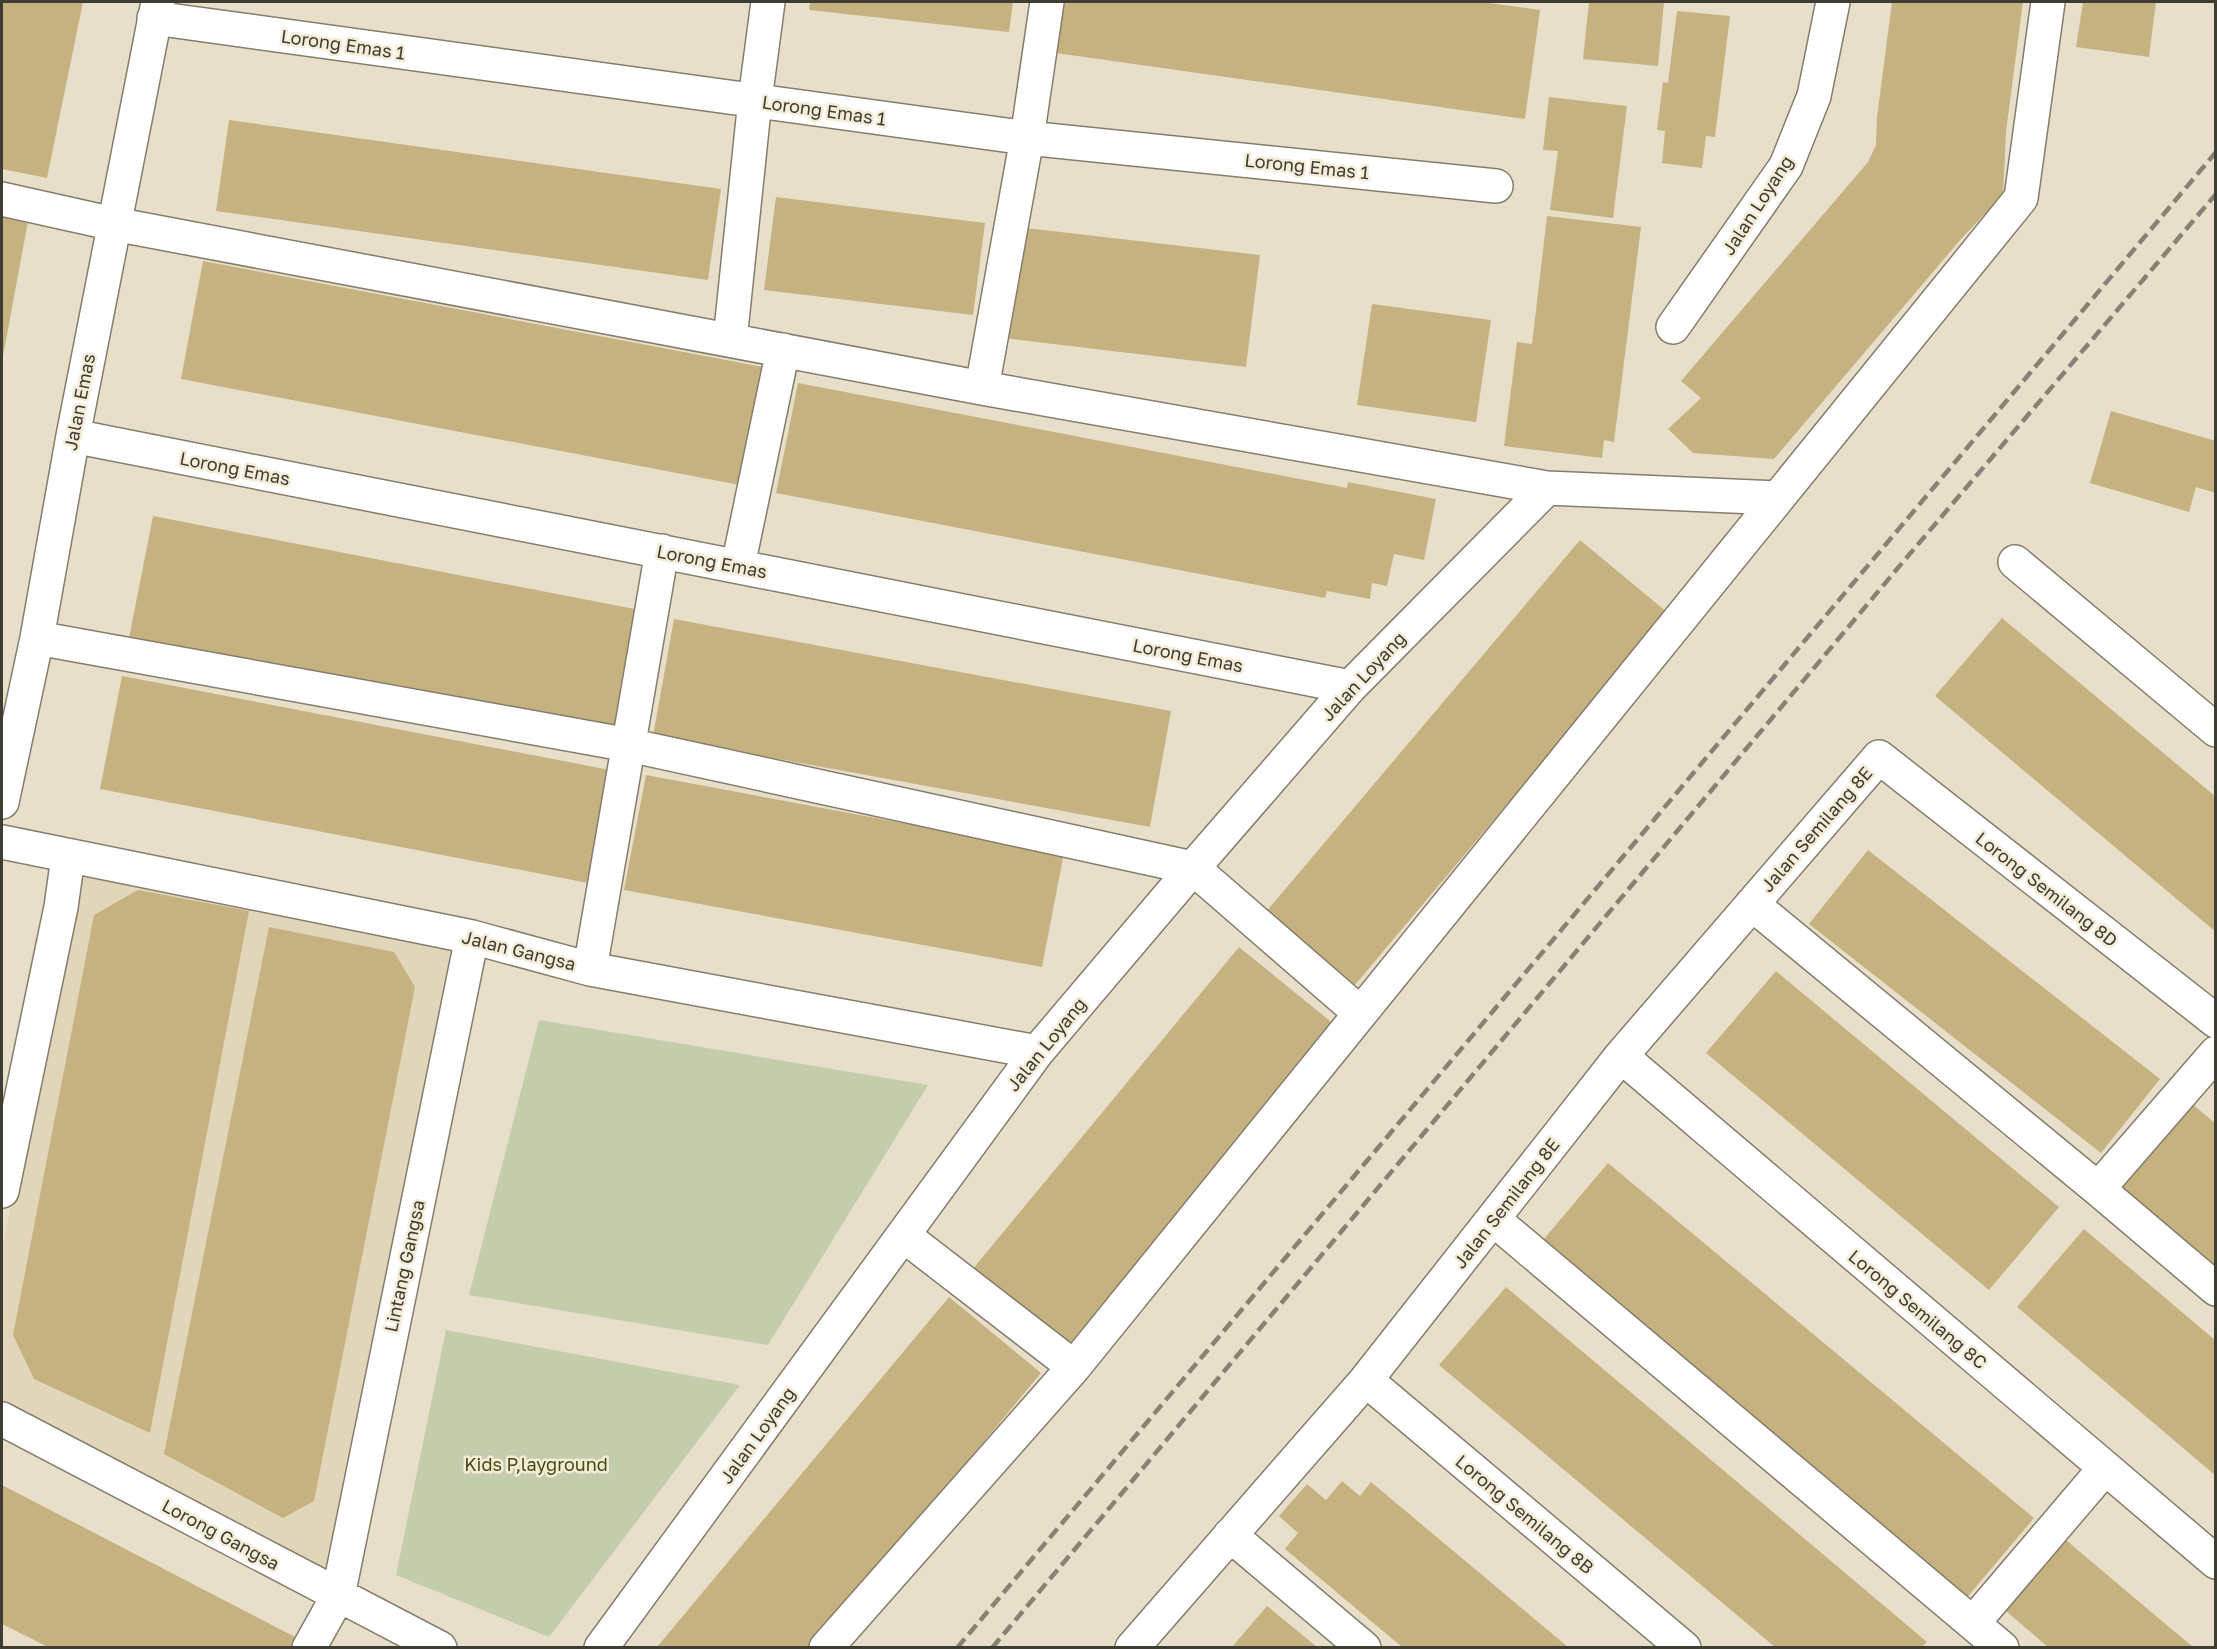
<svg xmlns="http://www.w3.org/2000/svg" width="2217" height="1649" viewBox="0 0 2217 1649" font-family="'Golos Text',sans-serif">
	<rect width="100%" height="100%" fill="#e8dfca"/>
	<path fill="#e2d6ba" d="M79,871l373,77 -125,623 -325,-171v-150z"/>
	<path fill="#c3ccab" d="M539,1020l389,65 -160,260 -299,-50z
		M446,1330l294,55 -191,252 -153,-62z"/>
	<path fill="#c6b281" d="M2,2h81l-36,176 -45,-9z
		M810,2h203l-4,30 -200,-22z
		M1050,2h431l59,8 -15,109 -483,-68z
		M1589,2h75l-6,64 -75,-7z
		M1892,2h131l-17,130 -3,63 -42,44 -187,220 -81,-6 -25,-24 33,-31 -20,-17 187,-219 8,-17 1,-28z
		M2083,2h73l-7,55 -73,-10z
		M1677,11l53,5 -15,121 -9,-1 -4,32 -40,-5 3,-32 -8,-1 6,-48 5,1z
		M1549,97l78,9 -14,112 -63,-8 8,-59 -15,-1z
		M229,120l492,69 -13,91 -492,-69z
		M776,197l209,26 -12,92 -209,-25z
		M2,211l27,5 -26,140h-1z
		M1547,216l94,11 -27,215 -10,-2 -2,18 -98,-12 13,-104 15,2z
		M1017,227l243,28 -14,112 -242,-29z
		M203,261l560,106 -23,118 -559,-106z
		M1372,304l119,16 -15,102 -119,-17z
		M798,383l549,105 1,-6 88,17 -12,61 -30,-6 -7,32 -15,-3 -2,16 -43,-8 -2,7 -549,-105z
		M2111,411l105,30v52l-20,-6 -7,25 -99,-29z
		M153,516l492,95 -24,122 -492,-95z
		M1580,540l88,73 -319,379 -89,-73z
		M2002,618l214,179v135l-281,-236z
		M674,619l497,92 -21,116 -497,-91z
		M122,676l488,94 -22,113 -488,-94z
		M646,775l418,78 -22,114 -418,-77z
		M1868,850l292,229 -59,74 -292,-229z
		M138,890l111,21 -99,522 -116,-54 -21,-44 81,-420z
		M269,927l125,25 21,35 -101,514 -31,17 -119,-64z
		M1239,947l96,78 -266,323 -97,-78z
		M1776,971l283,236 -70,83 -283,-237z
		M2184,1097l32,27v144l-104,-88z
		M1608,1163l426,355 -70,83 -426,-355z
		M2084,1229l132,112v135l-199,-169z
		M1506,1287l421,355 -5,5h-147l-336,-282z
		M949,1297l92,76 -228,274h-156z
		M1342,1481l18,15 11,-14 197,165h-166l-117,-98 13,-16 -19,-17 28,-32 19,16z
		M2,1485l295,153 -5,9h-244l-46,-23z
		M2060,1535l71,60 62,52h-145l-49,-42z
		M1267,1606l33,27 17,14h-85z"/>
	<g fill="none" stroke-linecap="round" stroke-linejoin="round">
		<g stroke="#857d6b" stroke-width="36">
			<path id="minor" d="M154,18l873,120 469,48
				M2,199l112,25 868,164 565,100 231,10
				M1673,327l113,-161 28,-70 19,-94
				M730,340l25,-240 13,-98
				M982,388l45,-250 20,-136
				M73,436l1277,251
				M2015,562l201,168
				M738,566l45,-216
				M37,638l592,107 564,123 167,145
				M2,802l35,-164 36,-202 85,-434
				M2,842l470,95 118,32 447,83
				M1752,904l346,285 118,100
				M590,969l72,-418
				M1621,1056l595,506
				M2098,1189l118,-136
				M2,1191l59,-284 7,-50
				M1493,1219l509,429
				M903,1235l171,132
				M1366,1380l318,268
				M2,1419l438,229
				M1230,1535l134,113
				M1973,1623l132,-155
				M309,1648l29,-52 134,-659
				M601,1648l436,-596 156,-184 157,-181 197,-199
				M826,1648l248,-281 947,-1169 27,-196
				M1132,1648l234,-268 255,-324 258,-299 337,264"/>
		</g>
		<use href="#minor" stroke="#fff" stroke-width="33"/>
		<path stroke="#878274" stroke-width="4.5" stroke-dasharray="12 6" stroke-linecap="butt" d="M957,1648l1259,-1496
			M992,1648l905,-1079 319,-375"/>
	</g>
	<g text-anchor="middle" dominant-baseline="central" stroke-width="5" stroke-linejoin="round" paint-order="stroke">
		<g font-size="18" fill="#3f3c34" stroke="#f5ecd7">
			<text transform="translate(343 44) rotate(8)">Lorong Emas 1</text>
			<text transform="translate(824 110) rotate(8)">Lorong Emas 1</text>
			<text transform="translate(1307 166) rotate(6)">Lorong Emas 1</text>
			<text transform="translate(1757 205) rotate(-57)">Jalan Loyang</text>
			<text transform="translate(79 402) rotate(-79)">Jalan Emas</text>
			<text transform="translate(235 468) rotate(11)">Lorong Emas</text>
			<text transform="translate(712 561) rotate(11)">Lorong Emas</text>
			<text transform="translate(1188 655) rotate(11)">Lorong Emas</text>
			<text transform="translate(1363 676) rotate(-47)">Jalan Loyang</text>
			<text transform="translate(1816 829) rotate(-49)">Jalan Semilang 8E</text>
			<text transform="translate(2047 889) rotate(38)">Lorong Semilang 8D</text>
			<text transform="translate(519 950) rotate(14)">Jalan Gangsa</text>
			<text transform="translate(1046 1044) rotate(-51)">Jalan Loyang</text>
			<text transform="translate(1506 1203) rotate(-52)">Jalan Semilang 8E</text>
			<text transform="translate(404 1266) rotate(-78)">Lintang Gangsa</text>
			<text transform="translate(1918 1309) rotate(40)">Lorong Semilang 8C</text>
			<text transform="translate(757 1435) rotate(-54)">Jalan Loyang</text>
			<text transform="translate(1525 1514) rotate(40)">Lorong Semilang 8B</text>
			<text transform="translate(221 1534) rotate(28)">Lorong Gangsa</text>
		</g>
		<g font-size="18" fill="#424d14" stroke="#f5ecd7">
			<text x="536" y="1464">Kids P,layground</text>
		</g>
	</g>
	<rect width="2217" height="1649" fill="none" stroke="#3f3c34" stroke-width="6"/>
</svg>
